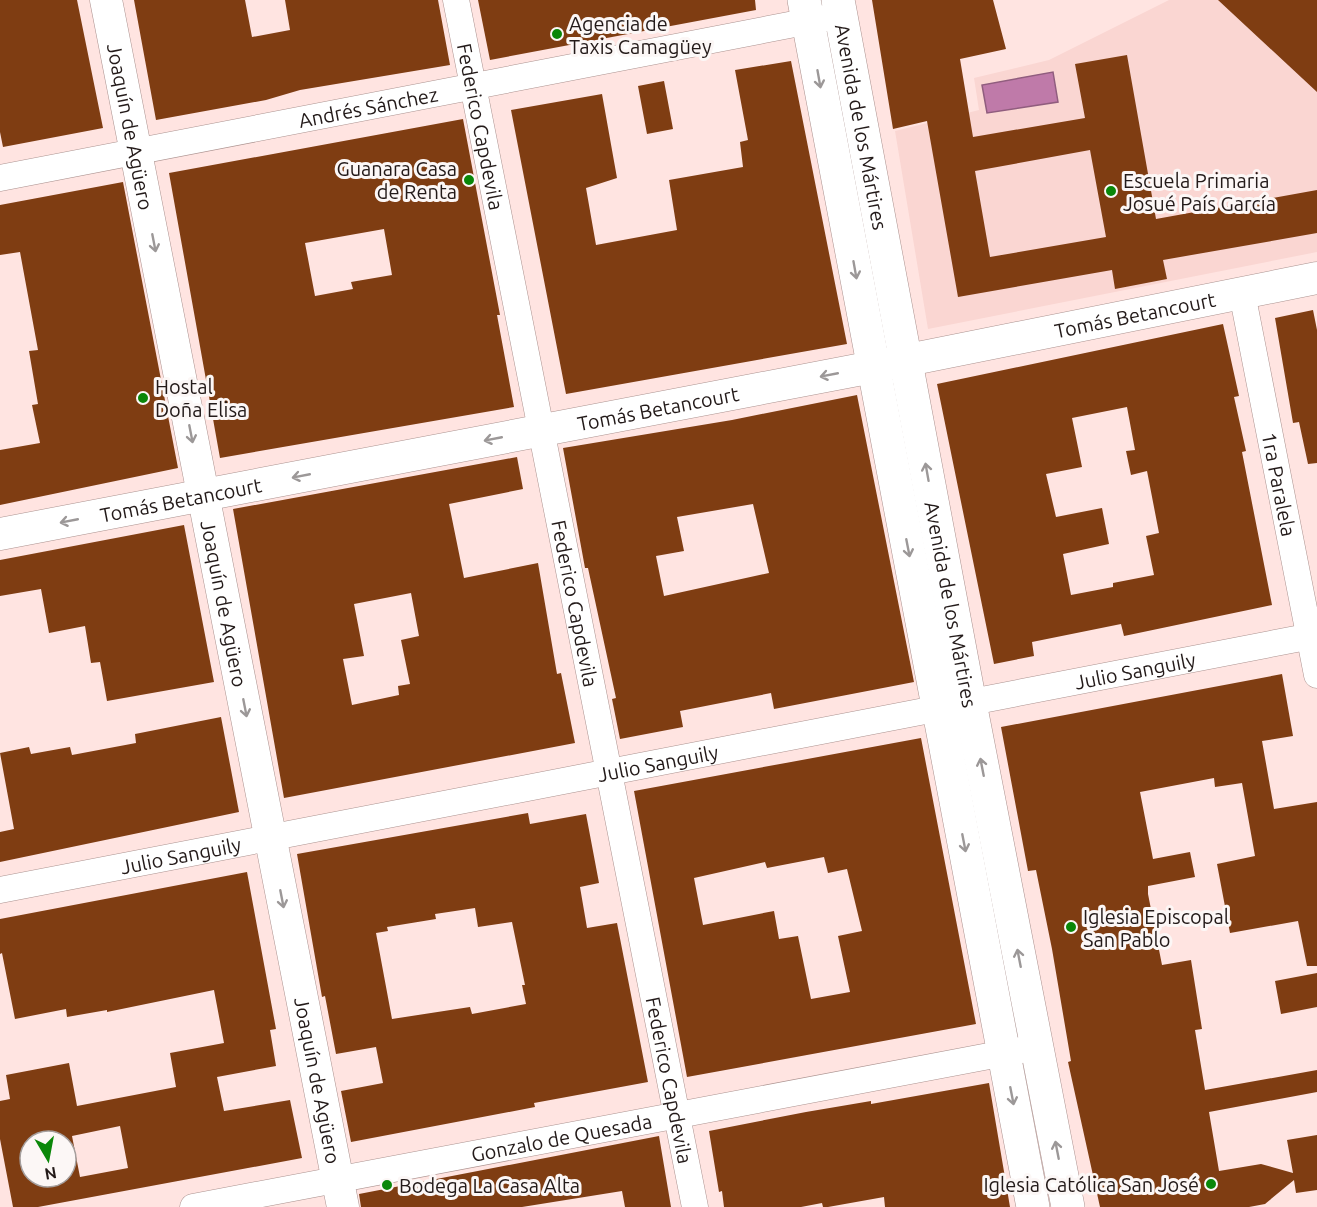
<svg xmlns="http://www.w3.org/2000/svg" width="1317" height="1207" viewBox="0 0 1317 1207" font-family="Ubuntu,sans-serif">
	<rect width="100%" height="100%" fill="#ffe4e1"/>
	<path fill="#fad6d2" d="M1169,0h148v252l-389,77 -33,-198 84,-21 -5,-32 75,-18z"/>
	<path fill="#bf7aa9" stroke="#905d7e" stroke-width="1.5" d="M1053,72l5,30 -71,11 -5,-28z"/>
	<path fill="#7f3d12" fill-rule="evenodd" d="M0,0h77l26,128 -100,19 -3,-15z
		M134,0h111l7,37 38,-7 -5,-30h153l12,65 -150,25 -34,10 -110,20z
		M478,0h277l1,10 -266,50z
		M872,0h121l13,49 -46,10 13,78 112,-19 -10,-54 52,-9 29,164 161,-29v43l-154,27 4,19 -52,10 -3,-19 -154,27 -31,-176 -34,8zM1090,150l16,87 -116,20 -15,-86z
		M1218,0h99v92z
		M791,61l56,283 -281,50 -55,-284 91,-16 15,84 -31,10 10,57 81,-15 -8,-50 74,-13 -3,-25 8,-2 -13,-70z
		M664,81l9,48 -26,5 -9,-48z
		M463,119l37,196h-3l17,92 -294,51 -51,-285zM384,229l8,46 -41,7 2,7 -38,7 -10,-53z
		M123,182l55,286 -178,37v-55l40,-7 -8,-38 6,-1 -9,-53 9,-1 -18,-98 -20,3v-50z
		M1313,310l4,20v133l-9,1 -9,-42 -6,1 -18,-105z
		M1223,324l16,72 -5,1 12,54 -4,1 30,153 -148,31 -3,-12 -89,18 2,14 -40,8 -57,-280zM1127,407l8,43 -9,1 5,24 16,-4 12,62 -13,3 8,39 -41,8v4l-42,8 -8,-41 46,-10 -7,-36 -46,9 -10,-43 36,-7 -10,-49z
		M857,395l57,287 -140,27 -3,-16 -91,18 3,16 -63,12 -8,-40 4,-1 -28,-130h-3l-22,-120 169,-28zM753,504l16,69 -105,23 -8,-40 28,-5 -7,-34z
		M517,457l6,32 -74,15 15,74 74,-15 19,111 4,-1 14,70 -291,55 -51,-289zM411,593l8,43 -18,4 9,44 -12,2 1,9 -47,10 -9,-46 21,-3 -10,-52z
		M184,525l30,157 -107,19 -7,-39 -9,1 -6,-37 -36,7 -8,-44 -41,7v-36z
		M1282,674l11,62 -31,5 12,68 43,-7v164h-10l-9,-45 -68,12 -13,-69 38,-8 -13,-73 -27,4 -1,-9 -74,14 13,67 37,-7 5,25 -47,9v8l14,71 29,-5 11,69 -7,1 10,60 112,-20v22l-108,20 10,59 42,-7 32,9 -6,-33 30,-5v55l-21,3 -2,-13 -29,24 -16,3h-149l-32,-145 3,-1 -19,-112 -16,-79 -8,1 -27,-144z
		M221,717l18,95 -239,50v-30l14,-3 -14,-76 29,-6 2,7 39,-7 2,8 64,-12 -1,-9z
		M921,738l55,286 -289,53 -53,-286zM824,857l4,16 19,-4 15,62 -24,5 12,56 -39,7 -13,-63 -19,3 -5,-28 -71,14 -9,-47 71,-16 2,6z
		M528,813l2,11 56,-10 13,69 -19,4 7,41 30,-5 31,159 -114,21 1,4 -184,35 -10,-51 42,-8 -7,-36 -40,7 -11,-58 -3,1 -25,-143zM475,908l3,19 34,-5 13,63h-3l4,19 -54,10 -2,-7 -78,12 -16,-86 12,-2 -1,-4 49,-8 -1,-5z
		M247,872l29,157 -6,1 6,36 -59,11 7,34 66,-11 12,58 -264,49h-25l-13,-68v-38l10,-2 -4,-24 63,-12 8,43 99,-19 -6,-34 54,-10 -10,-53 -107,22v-2l-40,7 -1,-8 -51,10 -13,-66 -2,1v-35zM120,1126l8,42 -48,9 -8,-41zM30,1141h36v36h-36z
		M1317,973v34l-36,7 -6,-33z
		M989,1083l21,124h-125l-1,-10 -56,10h-5l-1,-4 -21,4h-77l-2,-16 -3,1 -10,-61 97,-19 65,-11v3z
		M659,1136l12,71h-46l-3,-16 -100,16h-161l-2,-13z"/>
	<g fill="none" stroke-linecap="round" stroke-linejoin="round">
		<g stroke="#ab928f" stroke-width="27">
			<g id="minor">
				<path id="s1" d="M456,0l239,1207"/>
				<path id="s2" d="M0,178l841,-163"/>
				<path id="s3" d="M1242,293l75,382"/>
				<path id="s4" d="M0,890l1317,-255"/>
				<path id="s5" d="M193,1207l828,-157"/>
			</g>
		</g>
		<g stroke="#ab928f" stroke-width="33">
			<g id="tertiary">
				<path id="s6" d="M106,0l237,1207"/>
				<path id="s7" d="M0,534l873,-167 444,-89"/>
			</g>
		</g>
		<g stroke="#ab928f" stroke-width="34">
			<g id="secondary">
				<path d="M804,0l229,1207"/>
				<path id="s8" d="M838,0l132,703 98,504"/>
			</g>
		</g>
		<use href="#minor" stroke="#fff" stroke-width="26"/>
		<use href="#tertiary" stroke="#fff" stroke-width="32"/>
		<use href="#secondary" stroke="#fff" stroke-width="33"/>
	</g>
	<defs><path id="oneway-shaft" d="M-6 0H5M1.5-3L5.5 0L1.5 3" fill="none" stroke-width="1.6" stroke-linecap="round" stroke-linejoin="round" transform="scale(1.5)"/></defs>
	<g stroke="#9c9898">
		<use href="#oneway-shaft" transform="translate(819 79) rotate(80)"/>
		<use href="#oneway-shaft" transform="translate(154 243) rotate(79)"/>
		<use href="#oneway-shaft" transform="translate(855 270) rotate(80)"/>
		<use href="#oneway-shaft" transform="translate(829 375) rotate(169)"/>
		<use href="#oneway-shaft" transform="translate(191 434) rotate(79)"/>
		<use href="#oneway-shaft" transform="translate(493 439) rotate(169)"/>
		<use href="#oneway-shaft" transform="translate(927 472) rotate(-100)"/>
		<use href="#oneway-shaft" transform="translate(301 476) rotate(169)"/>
		<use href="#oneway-shaft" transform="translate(69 521) rotate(169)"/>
		<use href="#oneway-shaft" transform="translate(908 548) rotate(79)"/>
		<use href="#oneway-shaft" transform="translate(245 708) rotate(79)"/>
		<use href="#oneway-shaft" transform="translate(982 767) rotate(-101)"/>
		<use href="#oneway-shaft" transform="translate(964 843) rotate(79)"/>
		<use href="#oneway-shaft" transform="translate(282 899) rotate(79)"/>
		<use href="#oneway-shaft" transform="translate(1019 958) rotate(-101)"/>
		<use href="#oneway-shaft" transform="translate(1012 1096) rotate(79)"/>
		<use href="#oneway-shaft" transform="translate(1057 1150) rotate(-101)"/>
	</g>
	<g fill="#0a8709" stroke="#fcf7f6" stroke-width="2">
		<circle cx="557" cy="34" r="6"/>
		<circle cx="469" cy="180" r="6"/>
		<circle cx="1111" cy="191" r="6"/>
		<circle cx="143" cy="398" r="6"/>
		<circle cx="1071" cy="927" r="6"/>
		<circle cx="1211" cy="1184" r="6"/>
		<circle cx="387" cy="1185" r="6"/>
	</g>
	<g text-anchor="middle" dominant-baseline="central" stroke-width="6" stroke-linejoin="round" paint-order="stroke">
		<g font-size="20" fill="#231a19" stroke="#fcf7f6" text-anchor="start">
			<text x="569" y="23">Agencia de<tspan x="569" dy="23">Taxis Camagüey</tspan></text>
			<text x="457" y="168" text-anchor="end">Guanara Casa<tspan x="457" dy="23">de Renta</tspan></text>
			<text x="1123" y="180">Escuela Primaria<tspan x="1123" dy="23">Josué País García</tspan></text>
			<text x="155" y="386">Hostal<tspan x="155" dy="23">Doña Elisa</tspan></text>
			<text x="1083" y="916">Iglesia Episcopal<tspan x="1083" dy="23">San Pablo</tspan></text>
			<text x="1199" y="1184" text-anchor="end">Iglesia Católica San José</text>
			<text x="399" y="1185">Bodega La Casa Alta</text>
		</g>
		<g font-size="20" fill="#231a19" stroke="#fcf7f6">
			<text stroke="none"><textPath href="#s2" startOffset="375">Andrés Sánchez</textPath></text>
			<text stroke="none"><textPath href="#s8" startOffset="129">Avenida de los Mártires</textPath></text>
			<text stroke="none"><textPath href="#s6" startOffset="129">Joaquín de Agüero</textPath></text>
			<text stroke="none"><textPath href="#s1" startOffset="129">Federico Capdevila</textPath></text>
			<text stroke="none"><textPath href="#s7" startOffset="1156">Tomás Betancourt</textPath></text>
			<text stroke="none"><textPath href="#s7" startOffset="670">Tomás Betancourt</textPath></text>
			<text stroke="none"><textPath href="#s3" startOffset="195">1ra Paralela</textPath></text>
			<text stroke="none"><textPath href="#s7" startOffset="184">Tomás Betancourt</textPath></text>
			<text stroke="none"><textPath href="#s6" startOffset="615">Joaquín de Agüero</textPath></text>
			<text stroke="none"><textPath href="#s1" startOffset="615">Federico Capdevila</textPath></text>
			<text stroke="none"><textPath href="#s8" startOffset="615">Avenida de los Mártires</textPath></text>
			<text stroke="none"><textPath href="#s4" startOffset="1156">Julio Sanguily</textPath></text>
			<text stroke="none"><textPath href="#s4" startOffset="670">Julio Sanguily</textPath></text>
			<text stroke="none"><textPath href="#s4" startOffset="184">Julio Sanguily</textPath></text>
			<text stroke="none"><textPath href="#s6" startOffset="1101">Joaquín de Agüero</textPath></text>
			<text stroke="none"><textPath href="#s1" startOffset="1101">Federico Capdevila</textPath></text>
			<text stroke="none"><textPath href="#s5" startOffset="375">Gonzalo de Quesada</textPath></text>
		</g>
	</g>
	<g transform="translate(48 1159) rotate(170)"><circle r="28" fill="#fcf7f6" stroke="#a59f9e" stroke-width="1.5"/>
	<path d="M0-4.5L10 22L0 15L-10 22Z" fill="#0a8709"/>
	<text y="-9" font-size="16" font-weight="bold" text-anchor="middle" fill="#231a19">N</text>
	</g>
</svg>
